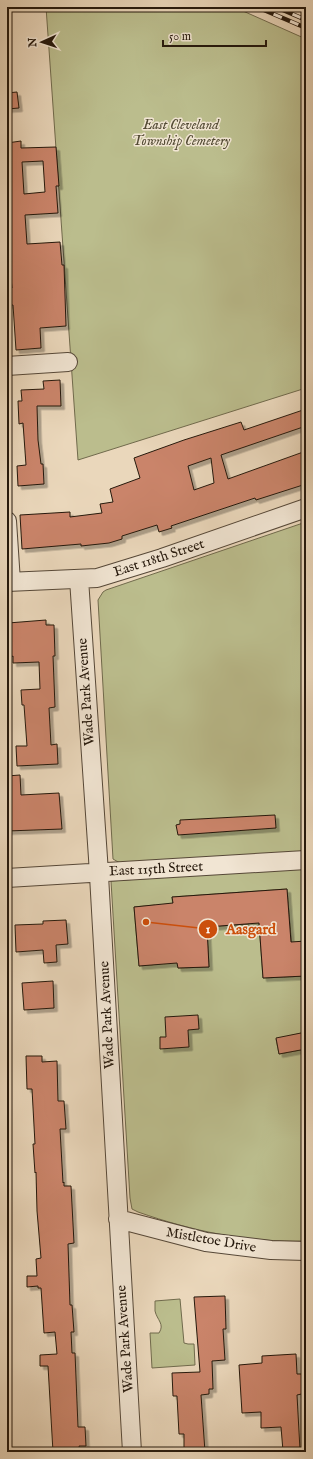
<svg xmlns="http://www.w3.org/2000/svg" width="313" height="1459" viewBox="0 0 313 1459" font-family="'IM FELL English',serif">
	<defs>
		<filter id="shadow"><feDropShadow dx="3.5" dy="3.5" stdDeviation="0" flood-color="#0004"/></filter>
	</defs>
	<rect width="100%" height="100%" fill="#ead7bb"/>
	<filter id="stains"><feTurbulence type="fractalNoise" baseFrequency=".005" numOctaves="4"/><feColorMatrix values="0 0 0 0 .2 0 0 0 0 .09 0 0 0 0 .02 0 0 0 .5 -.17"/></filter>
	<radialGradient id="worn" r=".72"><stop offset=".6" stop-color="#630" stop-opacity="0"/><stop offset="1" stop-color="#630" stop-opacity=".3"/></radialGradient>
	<path fill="#bbbd8d" stroke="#706a4c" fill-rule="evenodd" d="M46,7h188l72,32v349l-228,72z
		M306,522v332l-186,9 -7,-4 -15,-259 5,-8 3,-2z
		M306,867v74l-9,1 -5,7 -5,-60 -115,8 6,71 31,-1 -3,-54 13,13 30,-2 -1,-13 10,-1 5,68 43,-2v56l-30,7 3,15 27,-5v192c-58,2 -114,-10 -168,-29l-6,-3 -2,-11 -19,-317zM155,905l5,59 -21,2 -5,-59z
		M180,1299l4,44 4,1h6l1,21 -43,3 -2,-35h9c6,-9 -2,-13 -4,-22 0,-3 0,-7 0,-10z"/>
	<path fill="#ca846b" stroke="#25180c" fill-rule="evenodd" filter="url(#shadow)" d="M17,92l2,16 -12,1v-16z
		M21,141v7l35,-1 3,39h-3l2,27 -33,2 2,29 33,-2 2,23h2l2,61 -26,2 1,20 -25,2 -3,-45h-5l-1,-17h5l-3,-30h-2v-115zM43,161l2,31 -21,2 -2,-32z
		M60,380l1,26h-24l1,34 3,24h2l1,20 -26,2 -1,-20 9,-1 -3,-42 -4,1 -1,-23h4l-1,-11 23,-1 -1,-8z
		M306,409v17l-85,29 7,24 78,-28v33l-50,16 -1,-2 -84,28 1,2 -13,4 -2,-7 -35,11v3l-13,4 -28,3v-2l-59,5 -2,-34 50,-3v5l32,-4 -2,-9 13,-2 -3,-13 30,-11 -6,-20 50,-18 57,-18 3,8zM211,458l3,25 -20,7 -6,-24z
		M46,620v5h8l1,31h-2l2,51 -6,1 2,37 6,-1 1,20 -41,2 -1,-20h11l-3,-41h-2l-1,-15 19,-1 -1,-27 -26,1v-7l-2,1 -3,-34z
		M20,775l1,20 38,-2 3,36 -55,2v-55z
		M275,815l1,13 -98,7 -2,-10 4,-1v-4z
		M287,889l4,53 15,-1v35l-43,2 -4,-55 -52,4 2,40 -31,1 -1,-5 -38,3 -5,-59 39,-4 -1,-6z
		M66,920l2,24 -12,1 1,17 -13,1 -1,-13 -27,2 -1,-27 28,-1v-3z
		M53,981l1,27 -30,2 -2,-27z
		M198,1015l1,14 -11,1 1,17 -29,2v-12h6l-1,-20z
		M306,1032v17l-27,5 -3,-16z
		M26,1056h16v6l15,-1 1,40h6l2,28h-6l3,54 1,-1v4h7l3,57 -6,1 2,61h2l2,27h-3l1,21h3l3,74h7l1,19h-7l1,4 -27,2 -5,-86h-8v-11l17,-1 -2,-22 -11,1 -3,-45h-3v-2l-11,1v-11h10l-1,-17 5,-1 -4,-47 -1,-39 -1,1 -2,-29h2l-3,-55h-5z
		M225,1296l1,33h-3l2,31 -13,1 1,28h-4v5l-8,1 4,57h-21v-18h-5l-2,-38h-4l-1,-23 28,-1 -6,-75z
		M296,1354l1,20h9v19l-9,2 3,55 -17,1 -2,-24 -20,1v-16l-19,1 -3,-48 23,-2v-7z"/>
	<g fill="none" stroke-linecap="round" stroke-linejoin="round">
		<g stroke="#564838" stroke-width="20">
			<path id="minor" d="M7,366l61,-4
				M7,521l4,61
				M79,579l19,279 34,594
				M7,582l90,-4 65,-20 144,-50
				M7,878l299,-18
				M118,1219l88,23 65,8 35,1"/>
		</g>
		<use href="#minor" stroke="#f1e5d3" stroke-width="18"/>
		<g stroke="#25180c" stroke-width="4.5">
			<path id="rail" d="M257,7l49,21
				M276,7l30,13"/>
		</g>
		<use href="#rail" stroke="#f1e5d3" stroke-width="3" stroke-dasharray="9" stroke-linecap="butt"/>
	</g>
	<g text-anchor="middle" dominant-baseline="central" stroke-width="3" stroke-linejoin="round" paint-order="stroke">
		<g font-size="14" font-style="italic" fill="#524a33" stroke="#f1e5d3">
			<text x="181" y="125">East Cleveland<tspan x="181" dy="16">Township Cemetery</tspan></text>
		</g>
		<g font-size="14" fill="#25180c" stroke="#f1e5d3">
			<text transform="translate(159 558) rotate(-18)">East 118th Street</text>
			<text transform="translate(86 692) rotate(-94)">Wade Park Avenue</text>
			<text transform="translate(156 869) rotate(-3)">East 115th Street</text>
			<text transform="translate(107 1015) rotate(-93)">Wade Park Avenue</text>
			<text transform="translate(211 1240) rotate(10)">Mistletoe Drive</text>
			<text transform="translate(125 1339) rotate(-94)">Wade Park Avenue</text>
		</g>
	</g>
	<path fill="none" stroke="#cb4f0c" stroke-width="1.5" d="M146 922L208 929"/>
	<g fill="#cb4f0c" stroke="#f1e5d3" stroke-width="1.5">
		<circle cx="146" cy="922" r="4"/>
		<circle cx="208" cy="929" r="10"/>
	</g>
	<g font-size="12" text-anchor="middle" font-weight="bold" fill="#fff">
		<text x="208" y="933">1</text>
	</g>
	<g font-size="15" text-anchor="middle" font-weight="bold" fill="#cb4f0c" stroke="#f1e5d3" stroke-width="3" stroke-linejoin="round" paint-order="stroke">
		<text x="251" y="934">Aasgard</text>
	</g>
	<rect width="313" height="1459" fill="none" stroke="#ead7bb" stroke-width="24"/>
	<rect x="8" y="8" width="297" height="1443" fill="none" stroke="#25180c" stroke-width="2"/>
	<rect x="12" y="12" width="289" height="1435" fill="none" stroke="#25180c"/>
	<g transform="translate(42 42) rotate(267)" stroke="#f1e5d3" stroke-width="3" paint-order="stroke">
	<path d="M0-3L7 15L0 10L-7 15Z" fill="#25180c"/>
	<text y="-6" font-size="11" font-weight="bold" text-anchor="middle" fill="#25180c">N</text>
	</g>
	<path d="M163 40v6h103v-6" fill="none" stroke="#25180c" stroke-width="2"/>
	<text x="169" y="40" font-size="12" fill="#25180c" stroke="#f1e5d3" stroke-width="3" paint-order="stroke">50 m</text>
	<rect width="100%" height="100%" filter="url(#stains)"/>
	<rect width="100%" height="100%" fill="url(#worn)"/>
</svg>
